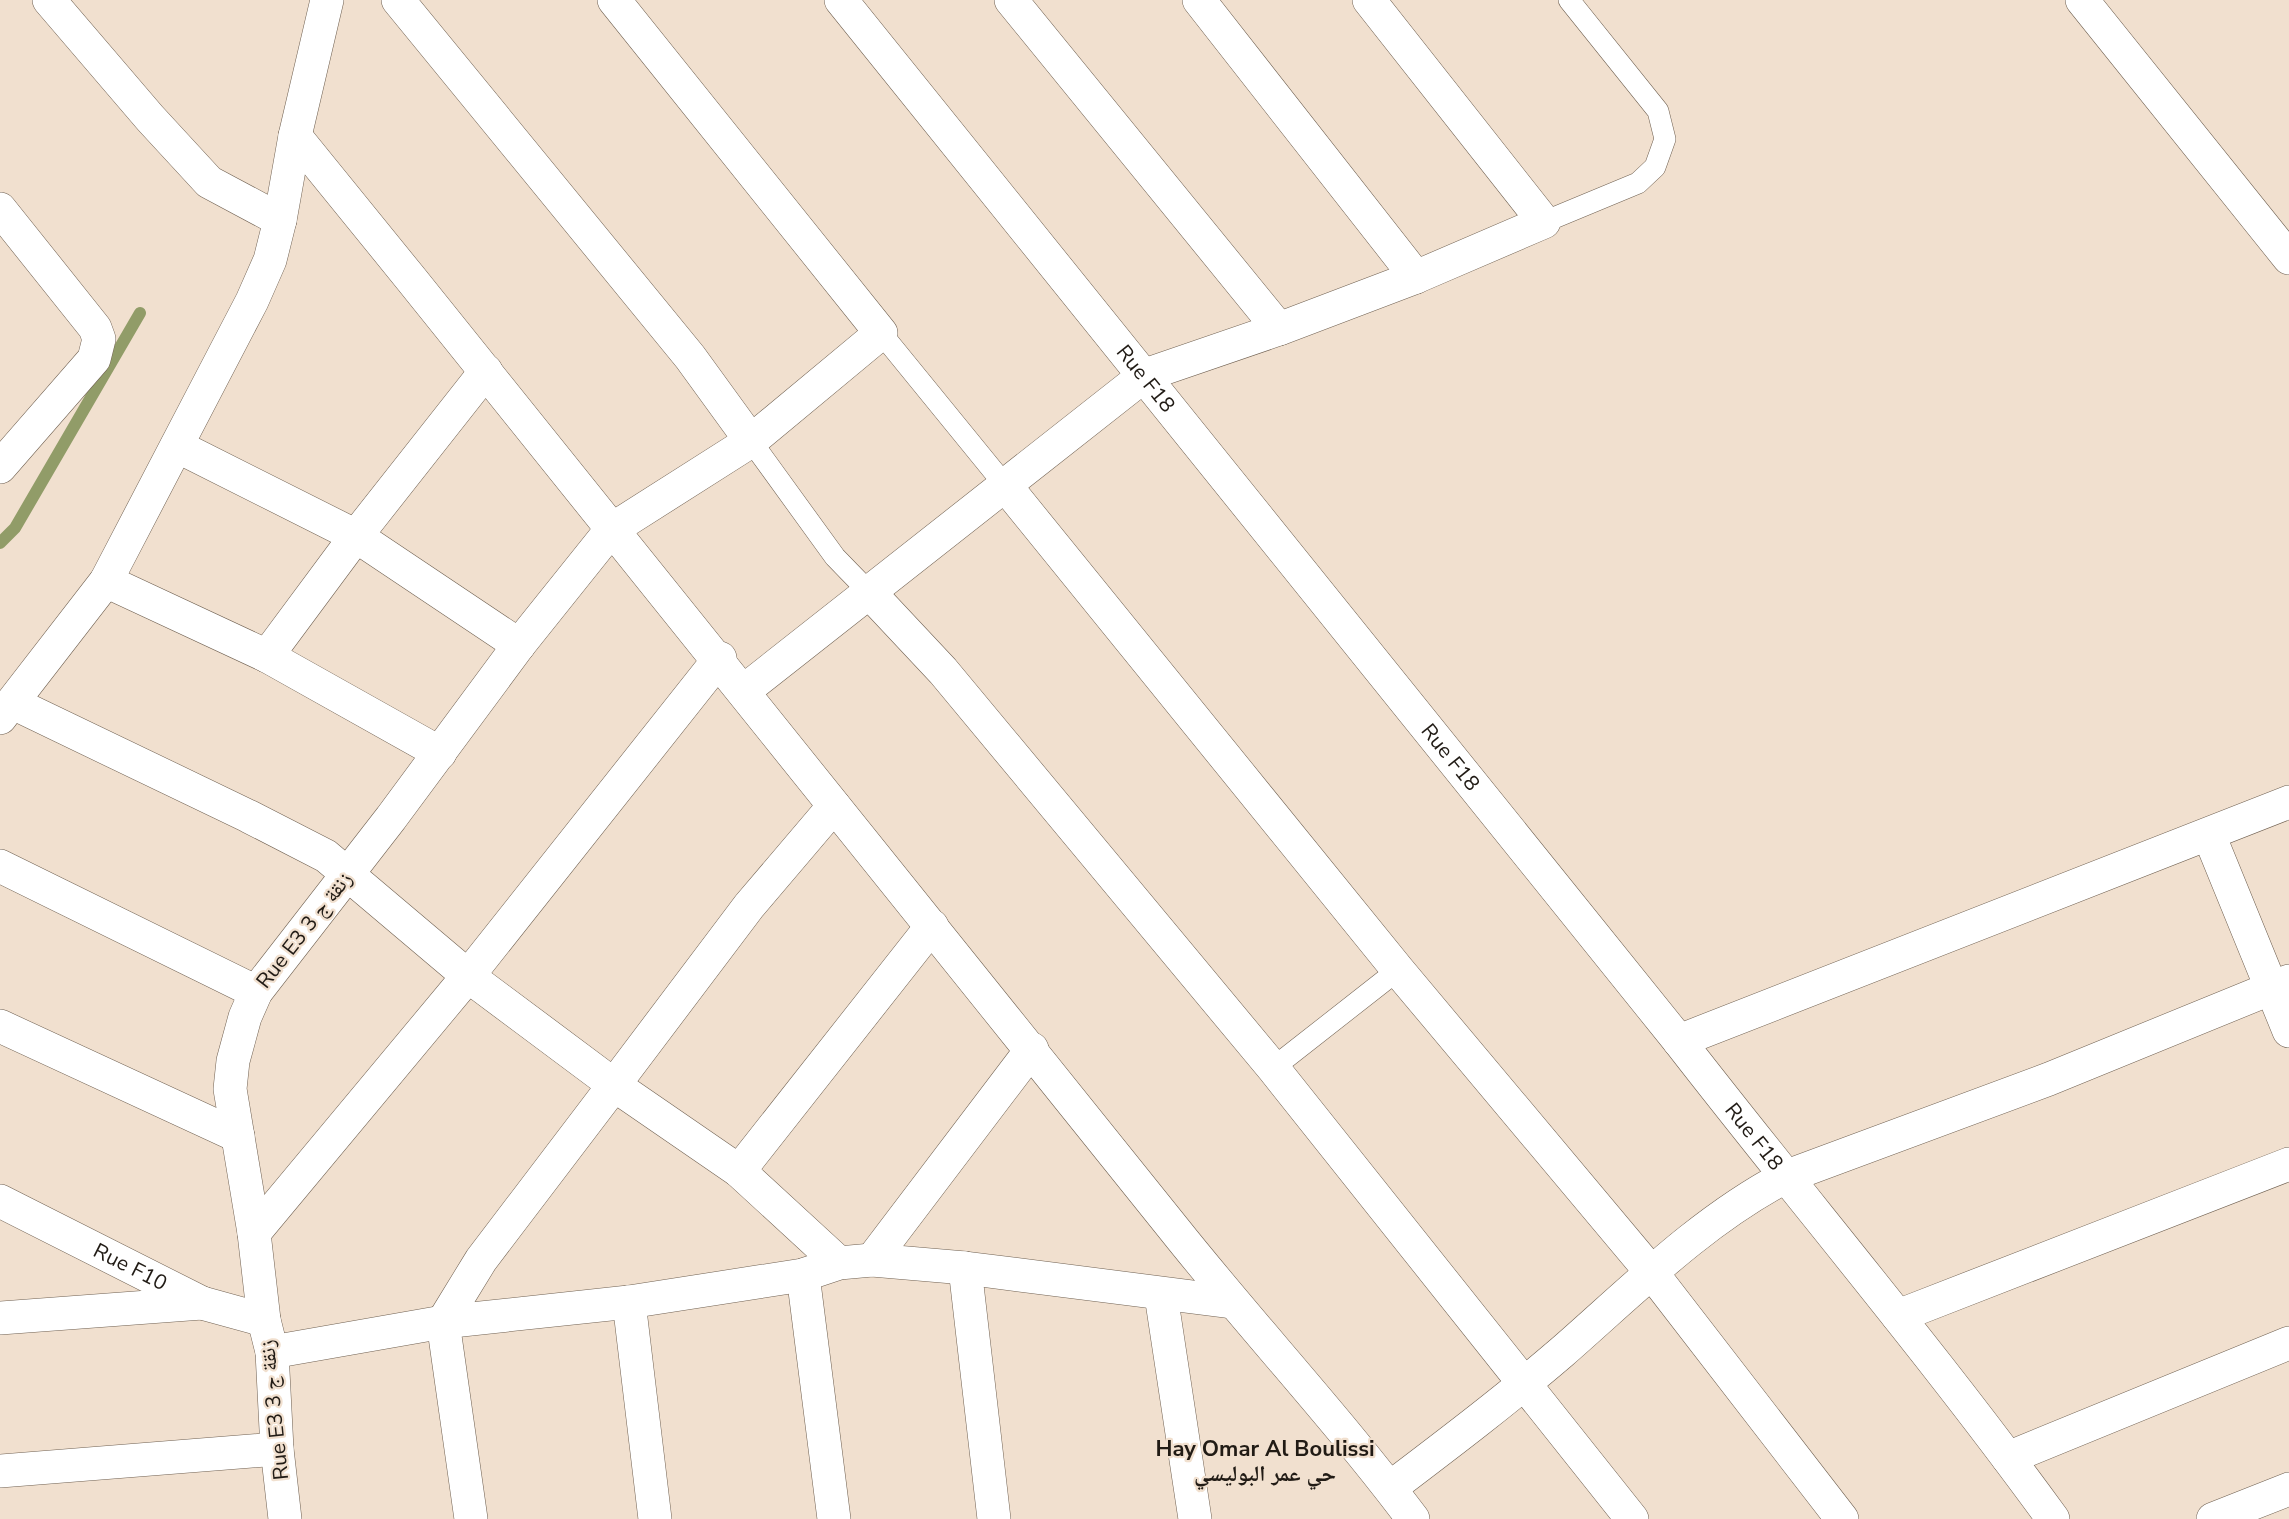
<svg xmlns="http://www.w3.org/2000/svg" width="2289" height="1519" viewBox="0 0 2289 1519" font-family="'Nunito Sans','Noto Naskh Arabic',sans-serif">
	<rect width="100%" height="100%" fill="#f1e0cf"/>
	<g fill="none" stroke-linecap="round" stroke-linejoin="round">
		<path stroke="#919c68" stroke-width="12" d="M0,543l15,-15 125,-215"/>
		<g stroke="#706152" stroke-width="22">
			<path id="service" d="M1544,222l94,-39 17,-16 10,-28 -7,-28 -89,-111
				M881,333l123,151
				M751,441l84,116 33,34
				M1273,1068l125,-98"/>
		</g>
		<g stroke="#706152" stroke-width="34">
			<g id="minor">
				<path d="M49,0l101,118 59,64 71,38"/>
				<path d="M398,0l292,357 61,84"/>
				<path id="s1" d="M841,0l838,1041c124,160 255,314 374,478"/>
				<path d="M1011,0l268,329"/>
				<path d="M1199,0l217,277"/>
				<path d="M2082,0l207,258"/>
				<path d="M295,136c295,363 589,727 879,1093 78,98 164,190 239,290"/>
				<path d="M0,209l95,119 4,11 -5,20 -94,108"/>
				<path d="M177,446l179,90 163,109"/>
				<path d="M1004,484l394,486 254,303 190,246"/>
				<path d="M106,581l161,75 173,97"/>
				<path d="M868,591l75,80 330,397 359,451"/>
				<path d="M267,656l89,-120 130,-165"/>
				<path d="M745,690l400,-315 134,-46 137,-52 128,-55 -175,-222"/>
				<path d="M13,703l235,113 78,40 142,120 146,109 125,86 100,92"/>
				<path d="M0,718l106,-137 146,-280 18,-41 10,-40 15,-84 32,-136"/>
				<path d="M2209,835l80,196"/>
				<path d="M0,866l256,126"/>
				<path d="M0,1026l238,110"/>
				<path d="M1679,1041l610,-239"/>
				<path d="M739,1171l193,-245"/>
				<path id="s2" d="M0,1201l202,102 62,17"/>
				<path d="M254,1233l214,-257 252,-318"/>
				<path d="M872,1260l160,-211"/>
				<path d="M965,1268l29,251"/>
				<path d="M803,1275l31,244"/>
				<path d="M1161,1295l34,224"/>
				<path d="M629,1302l26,217"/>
				<path d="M1898,1316l391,-152"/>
				<path d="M0,1318l202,-15"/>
				<path d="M272,1352l171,-30 186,-20 174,-27 36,-12 33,-3 93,8 267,34"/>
				<path d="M2008,1458l281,-115"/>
				<path d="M0,1471l277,-22"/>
				<path d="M1390,1488c58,-44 116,-88 172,-136 71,-62 139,-131 223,-175l264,-98 240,-98"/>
				<path d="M285,1519l-8,-70 -5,-97 -8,-32 -10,-87 -24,-144 3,-28 12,-44 11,-25 135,-174 128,-173 92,-115 140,-89 130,-108 -267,-333"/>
				<path d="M471,1519l-28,-197 38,-62 133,-175 135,-179 85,-100"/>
				<path d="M2213,1519l76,-30"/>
			</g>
		</g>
		<use href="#service" stroke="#fff" stroke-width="21"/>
		<use href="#minor" stroke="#fff" stroke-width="33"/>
	</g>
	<g text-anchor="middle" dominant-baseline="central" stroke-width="4.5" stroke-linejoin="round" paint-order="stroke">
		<g font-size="21" fill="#211b15" stroke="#f1e0cf">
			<text stroke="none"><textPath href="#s1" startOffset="486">Rue F18</textPath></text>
			<text stroke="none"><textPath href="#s1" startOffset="972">Rue F18</textPath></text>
			<text transform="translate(304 930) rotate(-52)">Rue E3 زنقة ج 3</text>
			<text stroke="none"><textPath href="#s1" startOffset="1458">Rue F18</textPath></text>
			<text stroke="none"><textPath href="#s2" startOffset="146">Rue F10</textPath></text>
			<text transform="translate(274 1410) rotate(-96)">Rue E3 زنقة ج 3</text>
		</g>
		<g font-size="22" font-weight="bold" fill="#211b15" stroke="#f1e0cf">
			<text x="1265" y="1449">Hay Omar Al Boulissi<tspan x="1265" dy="25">حي عمر البوليسي</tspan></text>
		</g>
	</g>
</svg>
